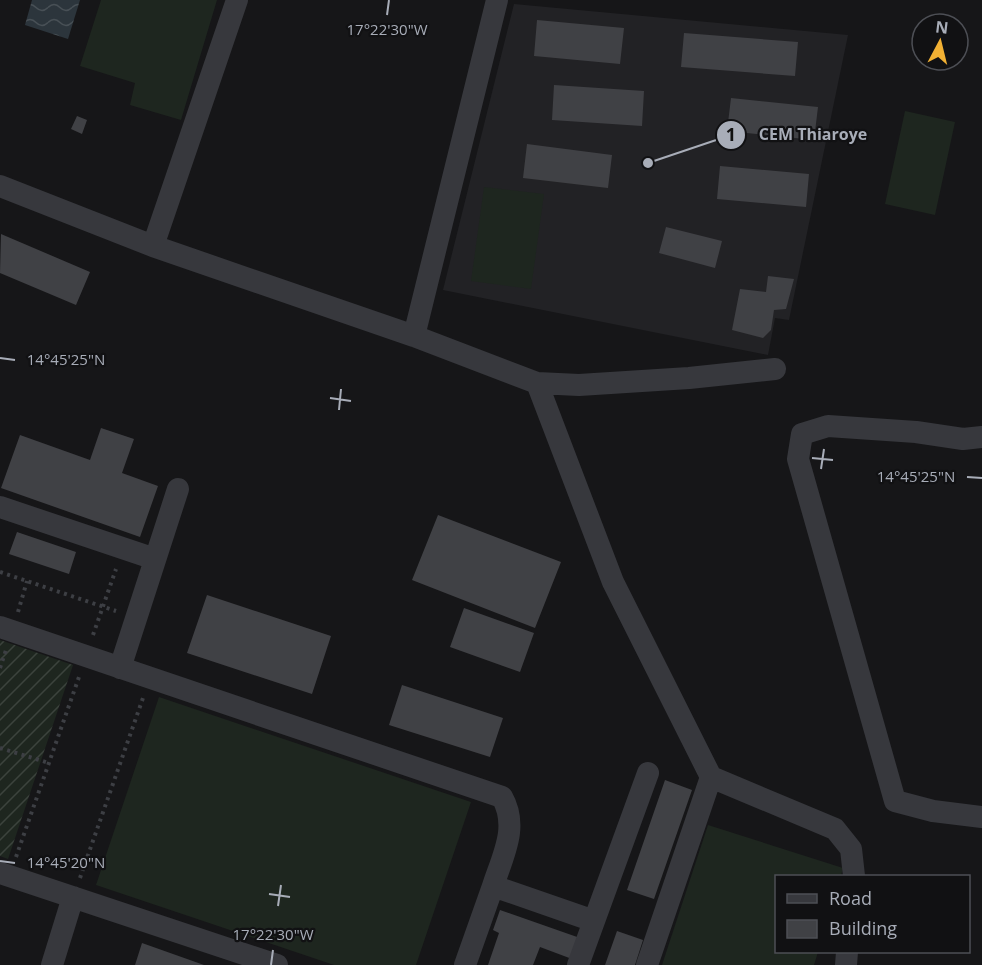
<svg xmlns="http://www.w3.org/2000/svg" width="982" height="965" viewBox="0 0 982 965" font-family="'Open Sans',sans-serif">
	<defs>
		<pattern id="garden-furrows" width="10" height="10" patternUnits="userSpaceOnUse" patternTransform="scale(1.5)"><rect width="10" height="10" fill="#1e261f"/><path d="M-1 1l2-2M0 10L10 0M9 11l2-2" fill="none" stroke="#3c433d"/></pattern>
		<pattern id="water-waves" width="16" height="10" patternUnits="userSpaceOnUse" patternTransform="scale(1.5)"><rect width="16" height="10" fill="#2c353c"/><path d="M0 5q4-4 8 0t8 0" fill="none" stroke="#485056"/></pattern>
	</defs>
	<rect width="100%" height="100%" fill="#161618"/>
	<path fill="#222225" d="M514,4l334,31 -59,285 -14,-2 -7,37 -325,-65z"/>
	<path fill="url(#garden-furrows)" d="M0,640l73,25 -65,194 -8,-3z"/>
	<path fill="#1e261f" d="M101,0h116l-36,120 -51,-15 5,-22 -55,-17z
		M905,111l50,11 -20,93 -50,-11z
		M484,187l60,7 -13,95 -60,-8z
		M159,697l312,105 -55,163h-82l-238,-80z
		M708,825l135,43 -2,8h-65v76h42l-4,13h-152z"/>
	<path fill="url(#water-waves)" d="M32,0h48l-12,39 -43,-14z"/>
	<path fill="#404145" d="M537,20l87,8 -4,36 -86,-8z
		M684,33l114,9 -3,34 -114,-9z
		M554,85l90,6 -2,35 -90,-6z
		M731,98l87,9 -4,33 -87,-9z
		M77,116l10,4 -5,14 -11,-5z
		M527,144l85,11 -4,33 -85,-10z
		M720,166l89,8 -3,33 -89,-8z
		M666,227l56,14 -7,27 -56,-15z
		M1,234l89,38 -14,33 -76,-32z
		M768,276l26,3 -8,30 -12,1 -3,20 -8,8 -31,-8 8,-41 26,3z
		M101,428l33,11 -12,34 36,13 -18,51 -139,-49 19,-53 70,25z
		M438,515l123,47 -26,66 -123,-48z
		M17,532l59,20 -7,22 -60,-20z
		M207,595l124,41 -19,58 -125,-41z
		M464,608l70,25 -14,39 -70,-25z
		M402,685l101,33 -13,39 -101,-32z
		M665,780l27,10 -38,109 -27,-9z
		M500,910l80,28 -8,21 -32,-12 -7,18h-45l11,-32 -6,-3z
		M617,931l26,9 -8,25h-30z
		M142,943l62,22h-69z"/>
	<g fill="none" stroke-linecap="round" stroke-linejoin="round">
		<path stroke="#3d3f44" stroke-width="4" stroke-dasharray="3 4.5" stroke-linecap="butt" d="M0,572l116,39
			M18,612l9,-31
			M93,635l23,-66
			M0,668l6,-18
			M0,748l49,15
			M16,857l63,-180
			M80,878l63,-180"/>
		<path stroke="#37383d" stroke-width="22" d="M0,186l153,60 261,90 123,47 42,2 110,-7 86,-9
			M153,246l84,-246
			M414,336l83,-336
			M537,383l76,199 98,195 124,52 16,20 3,27
			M982,437l-19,2 -47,-7 -88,-6 -26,8 -4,25 97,342 38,10 49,6
			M0,507l155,52
			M0,627l502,170c17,30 1,58 -9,89
			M120,668l58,-179
			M0,873l277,92
			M52,965l21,-68
			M465,965l28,-79 101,35
			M578,965l70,-192
			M647,965l64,-188
			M846,965l1,-13"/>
	</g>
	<path fill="none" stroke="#a8adb8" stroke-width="2" d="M387,15l2,-15M0,358l15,2M330,398l21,3M339,410l2,-21M812,458l21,2M821,469l3,-20M967,477l15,1M0,861l15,2M269,894l21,3M278,906l3,-21M271,965l2,-15"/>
	<g font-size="15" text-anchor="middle" fill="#a8adb8" stroke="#111113" stroke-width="4.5" stroke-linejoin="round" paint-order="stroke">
		<text x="387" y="35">17°22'30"W</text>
		<text x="66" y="365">14°45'25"N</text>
		<text x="916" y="482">14°45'25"N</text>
		<text x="66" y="868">14°45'20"N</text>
		<text x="273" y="940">17°22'30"W</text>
	</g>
	<path fill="none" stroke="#a8adb8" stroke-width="2" d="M648 163L731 135"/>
	<g fill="#a8adb8" stroke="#111113" stroke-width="2">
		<circle cx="648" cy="163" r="6"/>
		<circle cx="731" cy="135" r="15"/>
	</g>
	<g font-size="18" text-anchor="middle" font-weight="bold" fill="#111">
		<text x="731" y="141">1</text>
	</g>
	<g font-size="16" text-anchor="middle" font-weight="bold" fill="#a8adb8" stroke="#111113" stroke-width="4.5" stroke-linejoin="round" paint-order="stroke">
		<text x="813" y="140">CEM Thiaroye</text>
	</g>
	<rect x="775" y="875" width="195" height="78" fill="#111113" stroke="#4d4f55" stroke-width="1.5"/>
	<rect x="787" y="894" width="30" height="9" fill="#37383d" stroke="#4d4f55" stroke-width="1.5"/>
	<text x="829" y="905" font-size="18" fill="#a8adb8">Road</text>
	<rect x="787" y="920" width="30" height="18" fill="#404145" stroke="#4d4f55" stroke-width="1.5"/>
	<text x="829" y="935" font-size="18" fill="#a8adb8">Building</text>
	<g transform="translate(940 42) rotate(7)"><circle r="28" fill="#111113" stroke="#4d4f55" stroke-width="1.5"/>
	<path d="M0-4.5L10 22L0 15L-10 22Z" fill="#f2b134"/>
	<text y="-9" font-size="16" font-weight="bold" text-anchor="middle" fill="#a8adb8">N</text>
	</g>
</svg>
